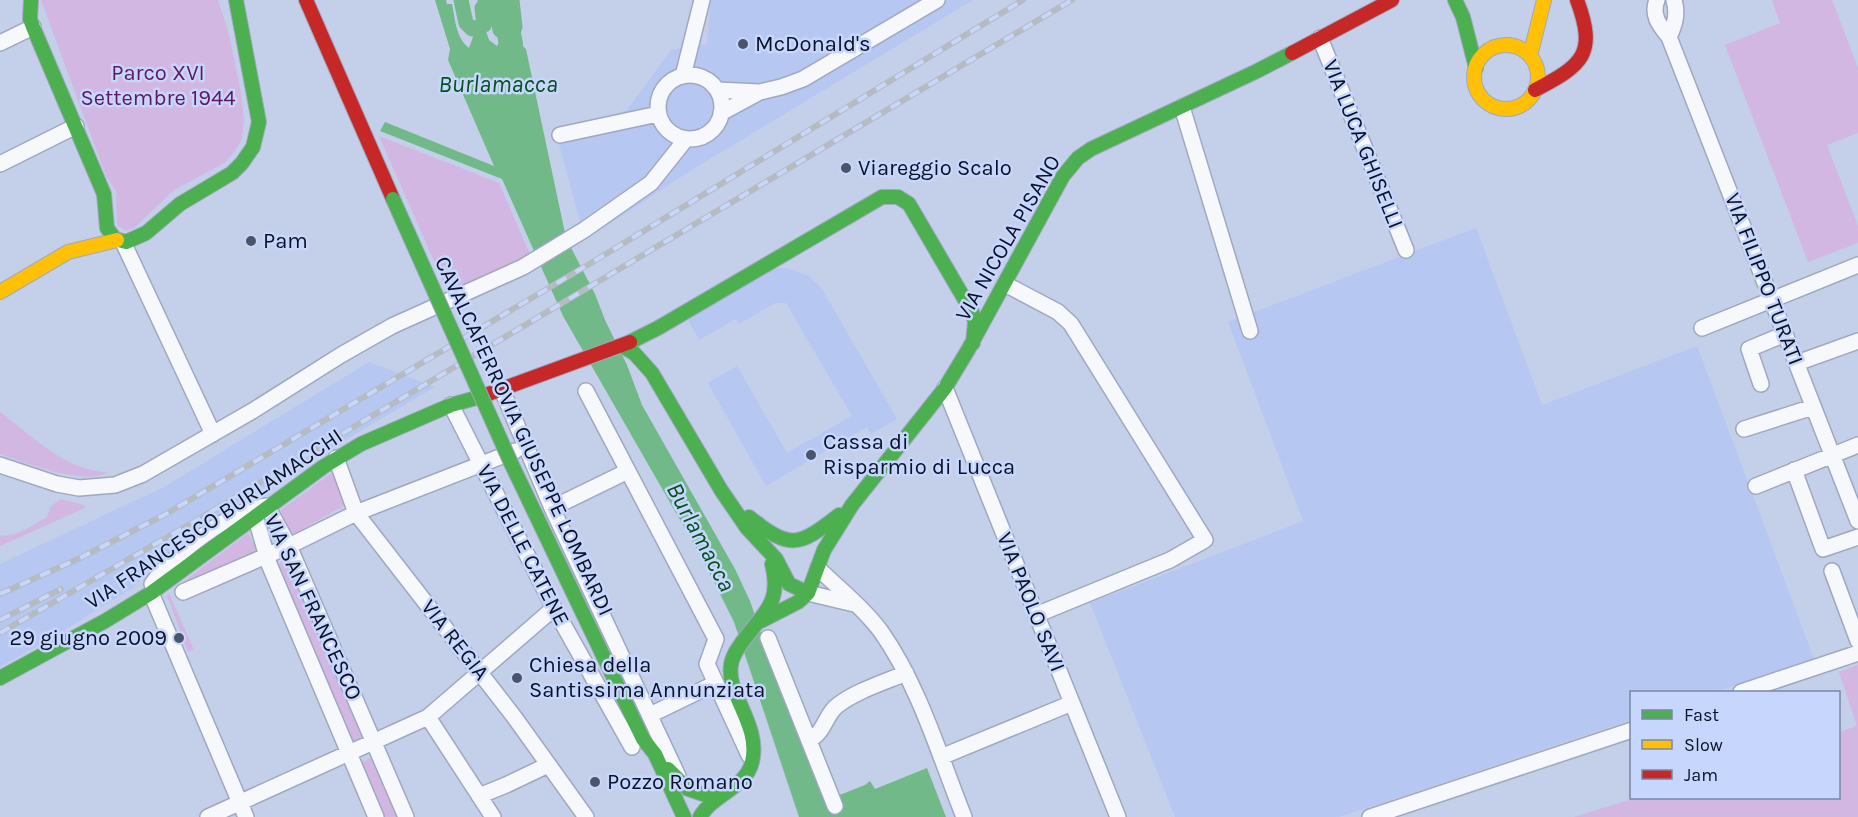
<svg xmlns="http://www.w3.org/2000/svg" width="1858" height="817" viewBox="0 0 1858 817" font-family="Karla,sans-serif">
	<rect width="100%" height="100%" fill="#c4cfea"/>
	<path fill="#b6c7f2" d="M711,0h262l-283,171 -105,69 -29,-107 71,-23 44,-60 36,-6z
		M1476,228l66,177 155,-59 117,313 -100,33h-82l-1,28 -292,97h-164l-85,-214 213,-82 -75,-199z
		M774,268h12l13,4 10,4 13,13 75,130 -26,15 -4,-7 -101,59 -58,-103 29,-17 50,87 65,-37 -66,-113h-11l-36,21 -3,-5 -37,21 -12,-22z
		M369,362l66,25 -238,140 -24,27 -22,12 -17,21 -79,49 -55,31v-103l164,-77z"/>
	<path fill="#d1b7e1" d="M41,0h177l11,34 12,59 3,27 -2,19 -9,15 -9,9 -50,27 -41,39 -9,1 -7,-5 -1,-34 -10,-15z
		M1774,0h58l26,68v65l-31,12 31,81v17l-50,19 -83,-217 55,-22 -8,-22z
		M379,136l120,47 33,76 -83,36z
		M0,412c32,24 66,59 107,60 -20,15 -84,-10 -107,-18z
		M333,472l14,32 -57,32 -9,-17v-9z
		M61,499l23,6 1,3 -85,38v-11c14,4 34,-11 47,-18l4,-11z
		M248,533l9,17 -78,35z
		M287,560l79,178 -12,6 -79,-179z
		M169,593l25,57 -6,2 -21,-56z
		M1858,665v152h-284l61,-19h203l1,-66 18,-6 -18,-54z
		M373,757l26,60h-14l-24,-55z"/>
	<path fill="#71b989" d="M435,0h11l1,4h5c3,15 4,34 17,44l4,-11 -1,-8 12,-4 5,15 8,6 4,-7 -1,-9 15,-3 4,16 7,6 40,189 29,56 10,26 22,45 15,40 93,164 15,32 25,73 62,122 28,-11 5,-4 5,8 52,-21 19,49h-147l-65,-195 -31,-62 -140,-244 -61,-137 -122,-48 5,-9 109,44 -46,-106 2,-11z"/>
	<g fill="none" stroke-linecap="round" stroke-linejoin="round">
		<path stroke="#71b989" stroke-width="15" d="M461,0l5,23 6,6 12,-4 -2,-17 4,-1 -1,-7
			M494,0l6,30 15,-3 -3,-27"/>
		<path stroke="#71b989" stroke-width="24" d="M502,0l9,44 -2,16"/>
		<g stroke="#9fa8c0" stroke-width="18">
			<path id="street" d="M1657,0c-6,15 2,25 12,37l189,484
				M1669,37c6,-13 9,-23 5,-37
				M1320,38l86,212
				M0,43l33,-16
				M658 107a32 32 0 1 1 64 0a32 32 0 1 1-64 0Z
				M683,76l19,-76
				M717,90l43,2
				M1182,107l68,224
				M721,113l39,-21 21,-5 22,-8 134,-79
				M560,135l98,-21
				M0,164l76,-38
				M123,242l90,192
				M1005,284l53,28 13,12 134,216 -35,20 -134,55
				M1702,328l156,-63
				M1797,363l61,-22
				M1761,384l-12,-35 36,-15
				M945,388l173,429
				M502,390l50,118 126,268
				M586,391l130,248 -9,25 42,91
				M451,405l103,203 78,139
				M1744,429l69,-22
				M336,458l20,55 159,205 71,99
				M0,465l57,19 22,4 36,-3 28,-11 111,-64 87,-55 51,-29 131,-59 61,-37 67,-47 35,-44
				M1794,470l29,79 35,-12
				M1756,486l102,-41
				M552,508l76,-37
				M255,515l14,49 107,253
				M818,568c21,21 47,41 64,65 37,53 58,124 82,184
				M1832,571l26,70
				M152,584c20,-28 80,-76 115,-78l22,40 117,271
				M183,592l106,-46 67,-33 159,-62
				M151,593l95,224
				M808,593l46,11
				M768,638l67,168
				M1741,692l117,-39
				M650,715l66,-32
				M428,717l65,100
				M809,740c16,-7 16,-26 29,-35 18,-14 47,-23 68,-32
				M941,757l131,-54
				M479,796l27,-11 42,-20
				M208,817l220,-100 126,-109
				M1370,817l262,-87"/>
		</g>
		<g stroke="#9fa8c0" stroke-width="16">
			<path id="fast" d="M31,0l-1,19 3,8 71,167 3,34 8,11 11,3 20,-9 34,-29 52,-31 10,-10 11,-16 6,-25 -23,-122
				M1455,0l8,17 13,51
				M630,342l28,-14 224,-131h16l11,7 63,108 3,10 -2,21
				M622,346l12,7 18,20 69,117 26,38 29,31 13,25 19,9
				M511,463l132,276 12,15 29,63
				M749,517c42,33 49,30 90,-2
				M761,621l37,-19 10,-9 16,-43 28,-45 93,-117 23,-38 95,-174 15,-18 13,-9 164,-77 37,-19
				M0,678l105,-57 46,-28 172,-126 38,-23 90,-39 32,-9
				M668,769l20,20 26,9
				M700,817c13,-23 46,-29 52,-55 9,-37 -26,-68 -21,-97 1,-9 7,-17 12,-24 21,-29 39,-38 29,-77"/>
		</g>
		<g stroke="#9fa8c0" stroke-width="16">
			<path id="slow" d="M1474 77a32 32 0 1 1 64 0a32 32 0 1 1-64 0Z
				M1530,56l14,-56
				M0,292l68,-40 49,-12"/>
		</g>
		<g stroke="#9fa8c0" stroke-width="16">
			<path id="jam" d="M306,0l87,199
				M1292,53l100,-53
				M1535,90c48,-25 62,-36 42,-90
				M483,396l147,-54"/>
		</g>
		<use href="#street" stroke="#f6f8fc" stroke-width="15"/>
		<use href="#fast" stroke="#4caf50" stroke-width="14"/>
		<use href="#slow" stroke="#ffc107" stroke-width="14"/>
		<use href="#jam" stroke="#c62828" stroke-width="14"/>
		<g stroke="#b6bac1" stroke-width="6">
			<path id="rail" d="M0,594l80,-36 86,-44 430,-254 427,-260
				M0,620l61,-31
				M0,633l197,-113 875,-520"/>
		</g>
		<use href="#rail" stroke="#c6d6fc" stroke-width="4" stroke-dasharray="11" stroke-linecap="butt"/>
		<g stroke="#9fa8c0" stroke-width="16" stroke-linecap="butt">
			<path id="fast-bridge" d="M393,199l118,264"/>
		</g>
		<use href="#fast-bridge" stroke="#4caf50" stroke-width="14"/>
	</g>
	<g fill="#4a546b" stroke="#c6d6fc" stroke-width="2">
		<circle cx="743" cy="44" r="6"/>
		<circle cx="846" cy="168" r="6"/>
		<circle cx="251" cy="241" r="6"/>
		<circle cx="811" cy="455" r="6"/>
		<circle cx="179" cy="638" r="6"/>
		<circle cx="517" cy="678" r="6"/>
		<circle cx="595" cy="782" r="6"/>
	</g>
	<g text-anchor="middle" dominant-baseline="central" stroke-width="5" stroke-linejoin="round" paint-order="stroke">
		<g font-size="22" fill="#091127" stroke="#c6d6fc" text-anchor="start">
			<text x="755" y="44">McDonald's</text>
			<text x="858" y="168">Viareggio Scalo</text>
			<text x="263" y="241">Pam</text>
			<text x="823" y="442">Cassa di<tspan x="823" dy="25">Risparmio di Lucca</tspan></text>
			<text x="167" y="638" text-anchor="end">29 giugno 2009</text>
			<text x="529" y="665">Chiesa della<tspan x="529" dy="25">Santissima Annunziata</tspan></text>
			<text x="607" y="782">Pozzo Romano</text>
		</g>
		<g font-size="22" fill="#621563" stroke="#c6d6fc">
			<text x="158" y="73">Parco XVI<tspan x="158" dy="25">Settembre 1944</tspan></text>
		</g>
		<g font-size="22" fill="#091127" stroke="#c6d6fc">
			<text transform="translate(1363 144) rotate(68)">VIA LUCA GHISELLI</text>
			<text transform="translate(1008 238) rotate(-60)">VIA NICOLA PISANO</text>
			<text transform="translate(1764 279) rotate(69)">VIA FILIPPO TURATI</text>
			<text transform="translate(524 436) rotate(65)">CAVALCAFERROVIA GIUSEPPE LOMBARDI</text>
			<text transform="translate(214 519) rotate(-34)">VIA FRANCESCO BURLAMACCHI</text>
			<text transform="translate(523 545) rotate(63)">VIA DELLE CATENE</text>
			<text transform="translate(1031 602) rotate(68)">VIA PAOLO SAVI</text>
			<text transform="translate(313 607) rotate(65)">VIA SAN FRANCESCO</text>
			<text transform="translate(455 640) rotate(52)">VIA REGIA</text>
		</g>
		<g font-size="24" font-style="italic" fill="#06501c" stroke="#c6d6fc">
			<text x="498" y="84">Burlamacca</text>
			<text transform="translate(701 537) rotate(62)">Burlamacca</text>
		</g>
	</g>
	<rect x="1630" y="691" width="210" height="108" fill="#c6d6fc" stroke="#7a87a7" stroke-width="1.5"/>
	<rect x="1642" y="710" width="30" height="9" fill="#4caf50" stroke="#7a87a7" stroke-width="1.5"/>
	<text x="1684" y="721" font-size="18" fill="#091127">Fast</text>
	<rect x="1642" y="740" width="30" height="9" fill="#ffc107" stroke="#7a87a7" stroke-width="1.5"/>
	<text x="1684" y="751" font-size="18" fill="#091127">Slow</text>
	<rect x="1642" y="770" width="30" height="9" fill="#c62828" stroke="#7a87a7" stroke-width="1.5"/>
	<text x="1684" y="781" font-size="18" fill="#091127">Jam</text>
</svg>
